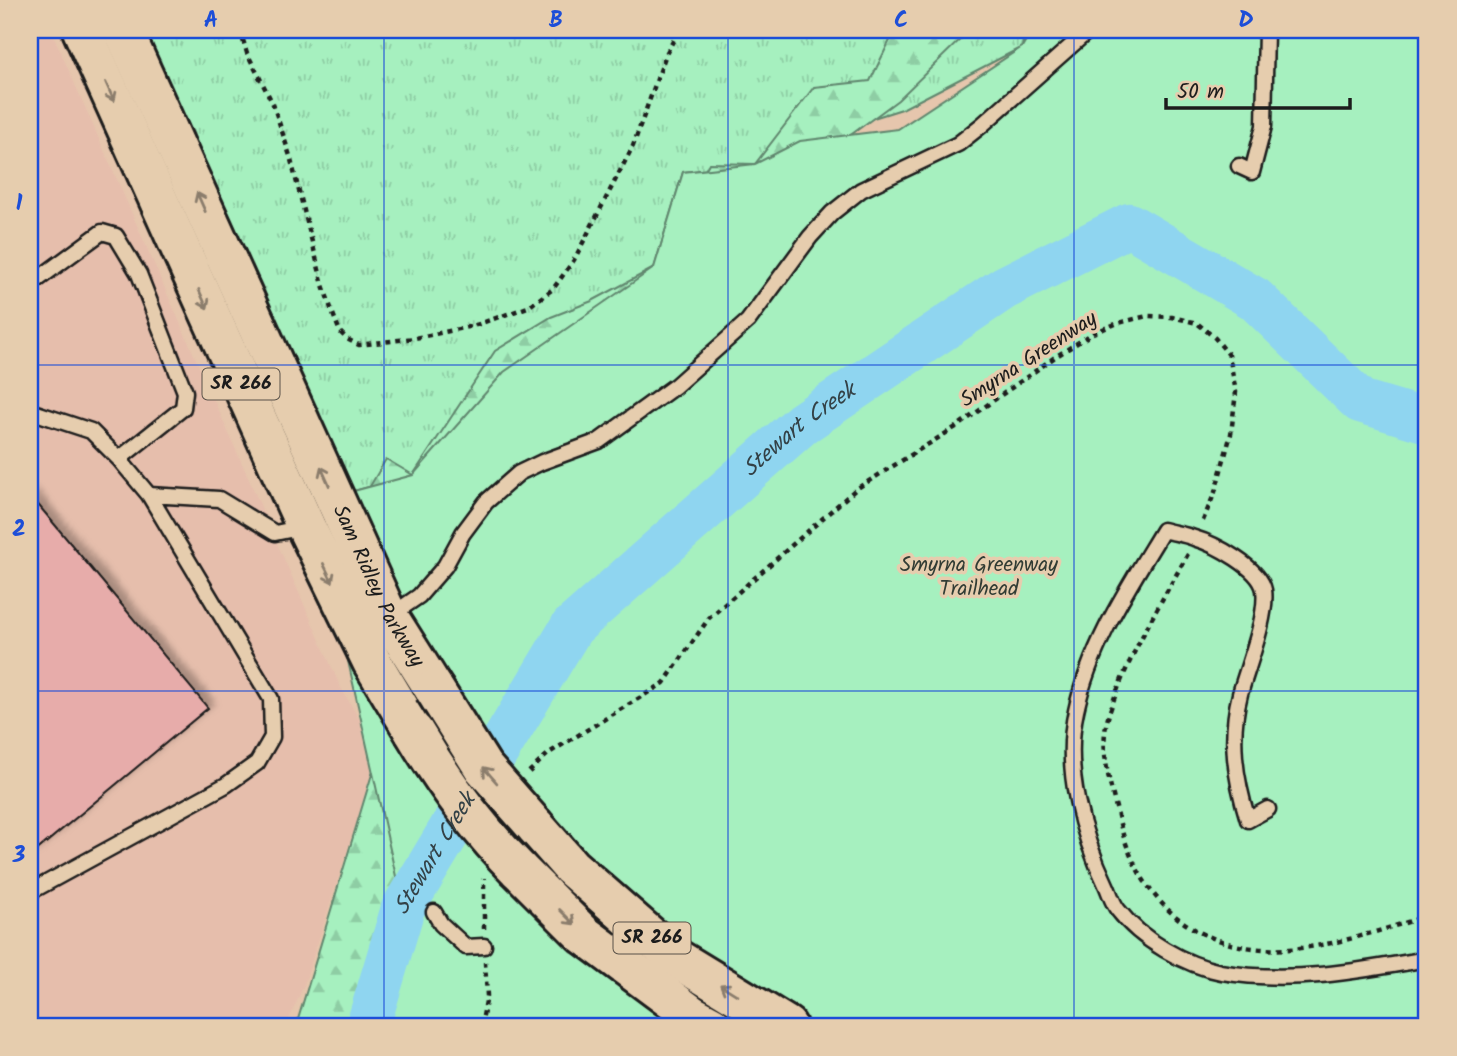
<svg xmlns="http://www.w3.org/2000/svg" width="1457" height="1056" viewBox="0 0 1457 1056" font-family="Kalam,sans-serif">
	<defs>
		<pattern id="grass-tufts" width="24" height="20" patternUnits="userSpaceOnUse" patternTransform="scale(1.75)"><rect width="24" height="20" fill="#a6f0bf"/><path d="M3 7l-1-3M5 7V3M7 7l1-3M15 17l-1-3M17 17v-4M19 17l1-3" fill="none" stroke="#8ecda4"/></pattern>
		<pattern id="forest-firs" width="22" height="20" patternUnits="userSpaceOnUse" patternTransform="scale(1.75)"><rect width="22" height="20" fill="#a6f0bf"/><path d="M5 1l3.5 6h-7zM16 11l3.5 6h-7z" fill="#8ecda4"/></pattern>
		<filter id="shadow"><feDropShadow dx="6" dy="-6" stdDeviation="3.5" flood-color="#0004"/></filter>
	</defs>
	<rect width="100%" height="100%" fill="#e6c6ad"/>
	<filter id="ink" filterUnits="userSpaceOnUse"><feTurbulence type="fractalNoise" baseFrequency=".0143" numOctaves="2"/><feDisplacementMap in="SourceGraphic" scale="14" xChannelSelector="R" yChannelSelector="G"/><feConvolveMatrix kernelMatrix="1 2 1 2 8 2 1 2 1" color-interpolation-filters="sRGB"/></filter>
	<g filter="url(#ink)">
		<path fill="#e6beac" d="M30,30h21l289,656 39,67 -75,232 -18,41h-256z"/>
		<path fill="url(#grass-tufts)" stroke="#61866e" stroke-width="2" d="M140,30h885l-3,17 -120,62 -102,32 -45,23 -72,8 -29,96 -241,207 -63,17z"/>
		<path fill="url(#forest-firs)" stroke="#61866e" stroke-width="2" d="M895,30h75l-72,70 -103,76 -410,373 -19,-56 20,-34 27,16 82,-124 56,-34 41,-16 62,-33 55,-105 46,1 59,-77 56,-6z
			M372,774l49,62 40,190h-165z"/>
		<path fill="#a6f0bf" stroke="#61866e" stroke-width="2" d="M1032,30h395v996h-1077l53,-118 -91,-409 38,-7 63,-17 91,-103 150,-104 29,-96 72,-8 45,-23 98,-12 124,-82z"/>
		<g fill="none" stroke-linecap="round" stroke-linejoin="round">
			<path stroke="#8fd5f0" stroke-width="44" id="s1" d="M368,1026l35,-118 169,-281 231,-204 201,-135 125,-63 126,74 105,102 67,20"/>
		</g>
		<path fill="#e7acaa" stroke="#1c1c1c" stroke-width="2" filter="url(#shadow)" d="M30,495l178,213 -178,148z"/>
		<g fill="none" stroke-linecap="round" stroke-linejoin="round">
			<g stroke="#1c1c1c" stroke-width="19">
				<path id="service" d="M1239,166l13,6 12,-46 2,-96
					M30,285l72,-53 14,4 23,38 46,118 -2,16 -64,51
					M30,411l61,20 28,28 30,36 70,4 56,34 29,-6
					M390,616l29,-20 26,-30 18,-33 23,-31 33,-29 23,-11 57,-21 76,-55 73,-65 62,-84 22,-24 29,-23 97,-46 24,-19 107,-95
					M1268,809l-20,11c-13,-42 -19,-83 -8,-126 7,-26 28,-78 24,-104 -4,-22 -49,-46 -70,-52 -10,-4 -21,-5 -31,-8 -35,58 -73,115 -87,181 -13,58 6,124 31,176 3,7 6,17 11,23 23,30 67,55 103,62 69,12 139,-1 206,-13
					M30,892l196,-107 31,-22 15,-26 -1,-38 -122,-204
					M434,912l7,12 25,23 18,-1"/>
			</g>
			<g stroke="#1c1c1c" stroke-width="44">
				<g id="primary">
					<path d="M82,30l224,497 66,135 42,70"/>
					<path id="s2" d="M123,30l265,586 46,73"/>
					<path d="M535,826l36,41 103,90 113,69"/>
					<path d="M518,869l65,65 109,81 20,11"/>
				</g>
			</g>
			<path stroke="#1c1c1c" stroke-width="4.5" stroke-dasharray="5 5" stroke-linecap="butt" d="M240,30l7,23 26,51 17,52 33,129 10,29 7,18 7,7 12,6 56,-7 58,-12 55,-19 25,-18 21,-29 59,-114 33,-92 13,-24
				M1188,554c-28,50 -66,112 -81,167 -8,31 5,69 12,99 23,95 94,141 190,127 41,-6 79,-19 118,-31
				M529,772l20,-19 115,-70 45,-65 147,-129 100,-62 99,-70 38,-24 25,-10 29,-7 25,1 25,6 18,15 14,17 7,37 -5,42 -16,58 -13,31
				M484,929v-51
				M481,1026l6,-30 -2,-34"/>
			<use href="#service" stroke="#e6cdae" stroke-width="14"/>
			<use href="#primary" stroke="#e6cdae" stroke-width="38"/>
			<g stroke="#1c1c1c" stroke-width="44" stroke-linecap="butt">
				<path id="primary-bridge" d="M434,689l49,78 52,59
					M414,732c29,49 64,97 104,137"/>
			</g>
			<use href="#primary-bridge" stroke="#e6cdae" stroke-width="38"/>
		</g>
		<defs><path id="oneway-shaft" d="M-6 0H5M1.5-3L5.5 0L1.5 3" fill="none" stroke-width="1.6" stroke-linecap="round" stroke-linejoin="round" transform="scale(1.75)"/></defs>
		<g stroke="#8b7d6c">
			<use href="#oneway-shaft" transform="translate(110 92) rotate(66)"/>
			<use href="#oneway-shaft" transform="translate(201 202) rotate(-114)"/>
			<use href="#oneway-shaft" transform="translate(203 299) rotate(66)"/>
			<use href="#oneway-shaft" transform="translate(325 476) rotate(-114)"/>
			<use href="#oneway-shaft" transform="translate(328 573) rotate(64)"/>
			<use href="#oneway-shaft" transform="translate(490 775) rotate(-131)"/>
			<use href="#oneway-shaft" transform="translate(567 917) rotate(45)"/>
			<use href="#oneway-shaft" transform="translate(729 990) rotate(-148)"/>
		</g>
	</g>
	<path fill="none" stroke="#1d4ed8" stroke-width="2" stroke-opacity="0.55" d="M384,30v996M728,30v996M1074,30v996M30,365h1397M30,691h1397"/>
	<g text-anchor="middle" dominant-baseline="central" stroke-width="7" stroke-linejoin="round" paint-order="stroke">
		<g fill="#e6cdae" stroke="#595148" stroke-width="2">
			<rect x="202.5" y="368.5" width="77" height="31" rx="5"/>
			<rect x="613.5" y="922.5" width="77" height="31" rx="5"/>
		</g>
		<g font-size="19" font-weight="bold" fill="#1c1c1c">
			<text x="241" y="384">SR 266</text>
			<text x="652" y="938">SR 266</text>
		</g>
		<g font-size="21" fill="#1c1c1c" stroke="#e6cdae">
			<text transform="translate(1029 360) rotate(-33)">Smyrna Greenway</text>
			<text stroke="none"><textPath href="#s2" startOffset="612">Sam Ridley Parkway</textPath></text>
		</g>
		<g font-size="21" fill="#313c34" stroke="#e6cdae">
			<text x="979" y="565">Smyrna Greenway<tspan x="979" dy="24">Trailhead</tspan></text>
		</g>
		<g font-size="23" font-style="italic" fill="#334146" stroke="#e6cdae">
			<text stroke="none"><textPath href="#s1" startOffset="752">Stewart Creek</textPath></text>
			<text stroke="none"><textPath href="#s1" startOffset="186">Stewart Creek</textPath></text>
		</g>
	</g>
	<rect width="1457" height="1056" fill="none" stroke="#e6cdae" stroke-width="77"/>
	<path d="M1166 98v10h184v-10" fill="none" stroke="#1c1c1c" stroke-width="3.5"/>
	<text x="1177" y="98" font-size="21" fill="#1c1c1c" stroke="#e6cdae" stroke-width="5" paint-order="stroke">50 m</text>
	<rect x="38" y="38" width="1380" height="980" fill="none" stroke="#1d4ed8" stroke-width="2.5"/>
	<g font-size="23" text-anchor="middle" font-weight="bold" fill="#1d4ed8">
		<text x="211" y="27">A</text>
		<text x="556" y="27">B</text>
		<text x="901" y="27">C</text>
		<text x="1246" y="27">D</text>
		<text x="19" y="210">1</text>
		<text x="19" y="536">2</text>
		<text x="19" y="862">3</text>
	</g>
</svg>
